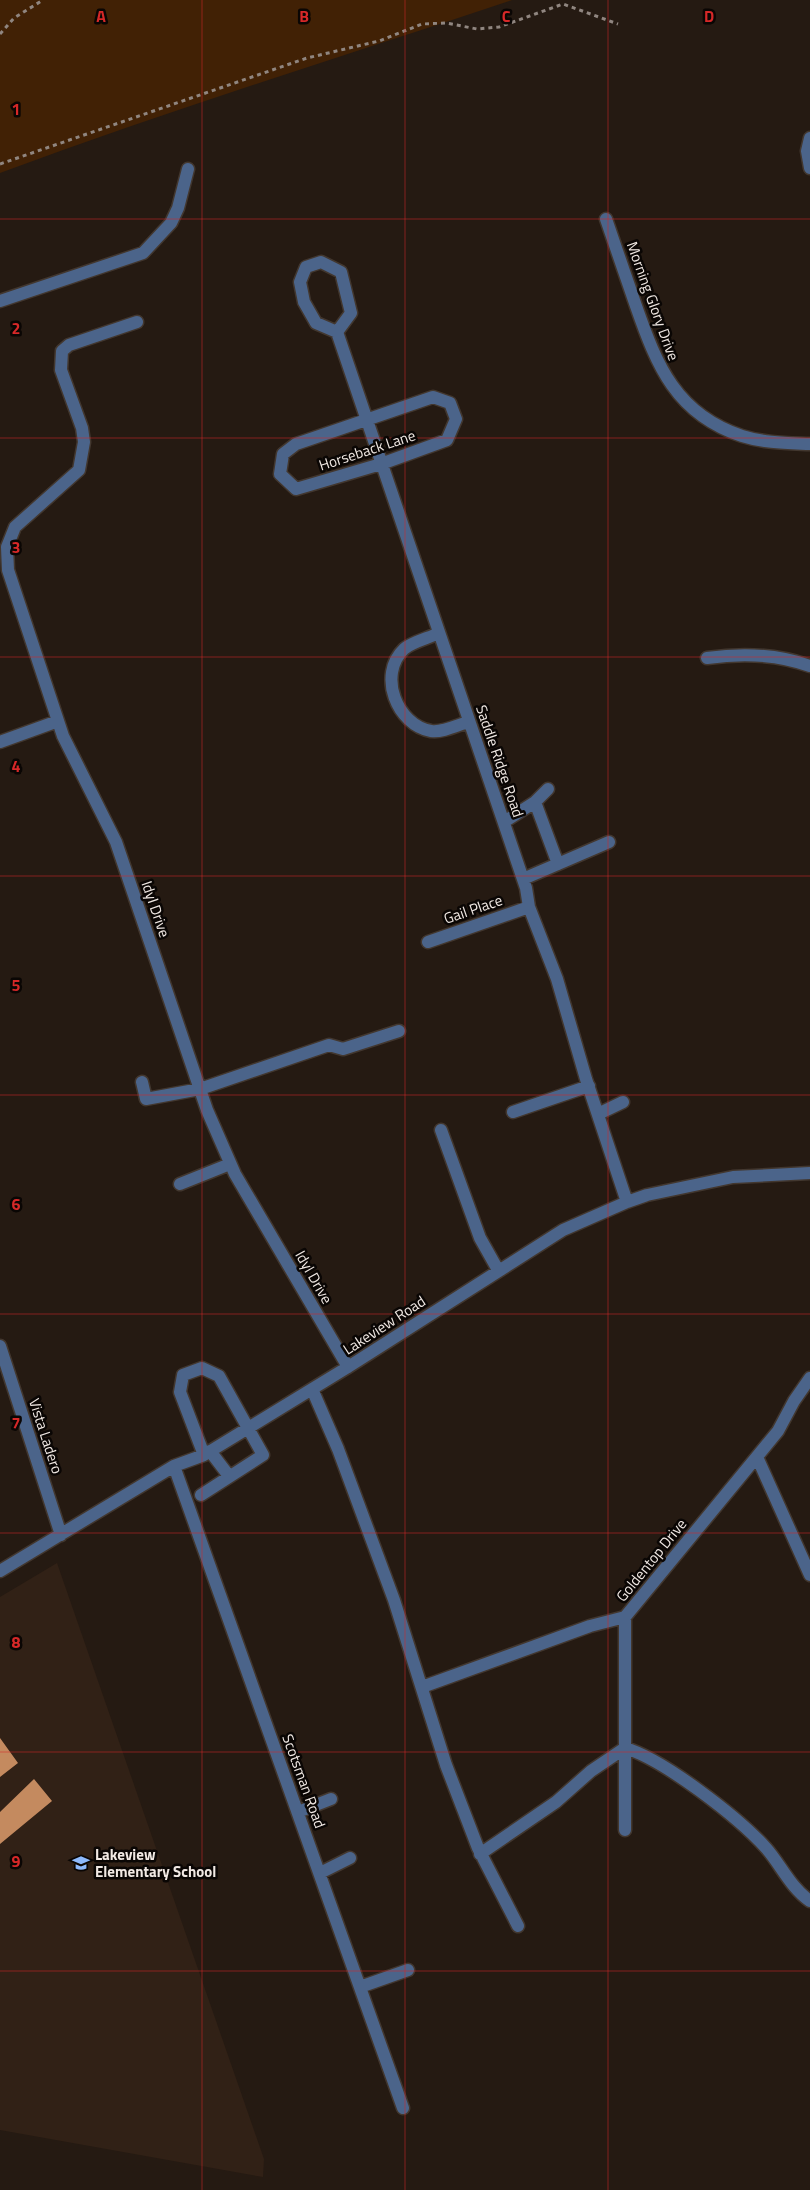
<svg xmlns="http://www.w3.org/2000/svg" width="810" height="2190" viewBox="0 0 810 2190" font-family="'Titillium Web',sans-serif">
	<rect width="100%" height="100%" fill="#251a12"/>
	<path fill="#312116" d="M57,1563l207,596 -1,18 -263,-47v-533z"/>
	<path fill="#412105" d="M0,0h512c-171,57 -343,110 -512,173z"/>
	<path fill="#c48a5f" d="M0,1738l18,25 -18,14z
		M34,1779l18,22 -52,43v-32z"/>
	<g fill="none" stroke-linecap="round" stroke-linejoin="round">
		<g stroke="#42372f" stroke-width="15">
			<path id="minor" d="M810,138l-3,13 3,17
				M606,219c10,29 20,58 30,87 21,60 40,108 106,130 22,7 45,7 68,8
				M321,262l20,10 10,41 -14,19 -21,-9 -12,-21 -4,-20 6,-15z
				M0,301l143,-48 28,-30 7,-15 10,-39
				M137,322l-68,23 -7,6 -1,19 21,58 2,14 -5,28 -64,57 -8,20 1,23 55,166 53,106 91,268 28,64 113,193
				M337,332l189,556 3,19 28,72 29,100 41,123
				M433,397l17,6 6,16 -9,21 -66,24 -85,25 -16,-15 3,-20 13,-10z
				M439,633c-10,5 -27,9 -35,16 -27,26 -7,76 27,82 10,2 27,-6 37,-9
				M707,658c35,-5 70,-4 103,8
				M0,742l58,-21
				M535,802l13,-13
				M504,822l31,-20 23,62
				M523,879l86,-37
				M428,942l101,-35
				M142,1082l4,17 54,-10 129,-44 14,4 56,-18
				M513,1112l76,-26
				M598,1114l25,-12
				M441,1130l39,108 18,32
				M180,1184l50,-20
				M0,1346l61,189
				M312,1389l26,60 56,151 52,165 32,83 40,78
				M210,1451l19,25
				M757,1457l53,118
				M174,1466l229,642
				M201,1495l62,-40 -44,-79 -17,-8 -19,7 -3,17 24,63
				M0,1571l174,-105 30,-11 144,-88 215,-137 64,-28 20,-7 86,-18 77,-4
				M422,1687l168,-61 35,-9
				M298,1812l33,-13
				M625,1830v-213l153,-186 16,-30 16,-23
				M480,1854l76,-52 35,-31 34,-23c38,11 113,69 141,100 15,17 24,39 44,53
				M320,1873l30,-15
				M360,1987l48,-17"/>
		</g>
		<path stroke="#908680" stroke-width="3" stroke-dasharray="4 4" stroke-linecap="butt" d="M0,34l14,-16 29,-18
			M0,164l307,-106 72,-17 43,-17 24,-1 31,6 22,-2 64,-23 55,20"/>
		<use href="#minor" stroke="#4b648a" stroke-width="12"/>
	</g>
	<path fill="none" stroke="#d62828" stroke-width="1" stroke-opacity="0.55" d="M202,0v2190M405,0v2190M608,0v2190M0,219h810M0,438h810M0,657h810M0,876h810M0,1095h810M0,1314h810M0,1533h810M0,1752h810M0,1971h810"/>
	<defs>
		<g id="school-bare" transform="scale(1.35)"><path d="M0-5L7-2L0 1L-7-2ZM-4 1L0 2.5L4 1V4Q0 6-4 4Z" fill="#8db9fc" stroke="#0a0604" stroke-width="2.5" paint-order="stroke"/></g>
	</defs>
	<g fill-rule="evenodd">
		<use href="#school-bare" x="81" y="1863"/>
	</g>
	<g text-anchor="middle" dominant-baseline="central" stroke-width="5" stroke-linejoin="round" paint-order="stroke">
		<g font-size="15" fill="#f1e9e4" stroke="#0a0604">
			<text transform="translate(653 301) rotate(70)">Morning Glory Drive</text>
			<text transform="translate(367 450) rotate(-18)">Horseback Lane</text>
			<text transform="translate(500 761) rotate(71)">Saddle Ridge Road</text>
			<text transform="translate(156 909) rotate(71)">Idyl Drive</text>
			<text transform="translate(473 909) rotate(-19)">Gail Place</text>
			<text transform="translate(314 1277) rotate(60)">Idyl Drive</text>
			<text transform="translate(384 1325) rotate(-33)">Lakeview Road</text>
			<text transform="translate(46 1436) rotate(72)">Vista Ladero</text>
			<text transform="translate(651 1560) rotate(-51)">Goldentop Drive</text>
			<text transform="translate(304 1781) rotate(70)">Scotsman Road</text>
		</g>
		<g font-size="15" font-weight="bold" fill="#f1e9e4" stroke="#0a0604" text-anchor="start">
			<text x="95" y="1854">Lakeview<tspan x="95" dy="17">Elementary School</tspan></text>
		</g>
	</g>
	<g font-size="16" text-anchor="middle" font-weight="bold" fill="#d62828" stroke="#0a0604" stroke-width="5" stroke-linejoin="round" paint-order="stroke">
		<text x="101" y="22">A</text>
		<text x="304" y="22">B</text>
		<text x="506" y="22">C</text>
		<text x="709" y="22">D</text>
		<text x="16" y="115">1</text>
		<text x="16" y="334">2</text>
		<text x="16" y="553">3</text>
		<text x="16" y="772">4</text>
		<text x="16" y="991">5</text>
		<text x="16" y="1210">6</text>
		<text x="16" y="1429">7</text>
		<text x="16" y="1648">8</text>
		<text x="16" y="1867">9</text>
	</g>
</svg>
